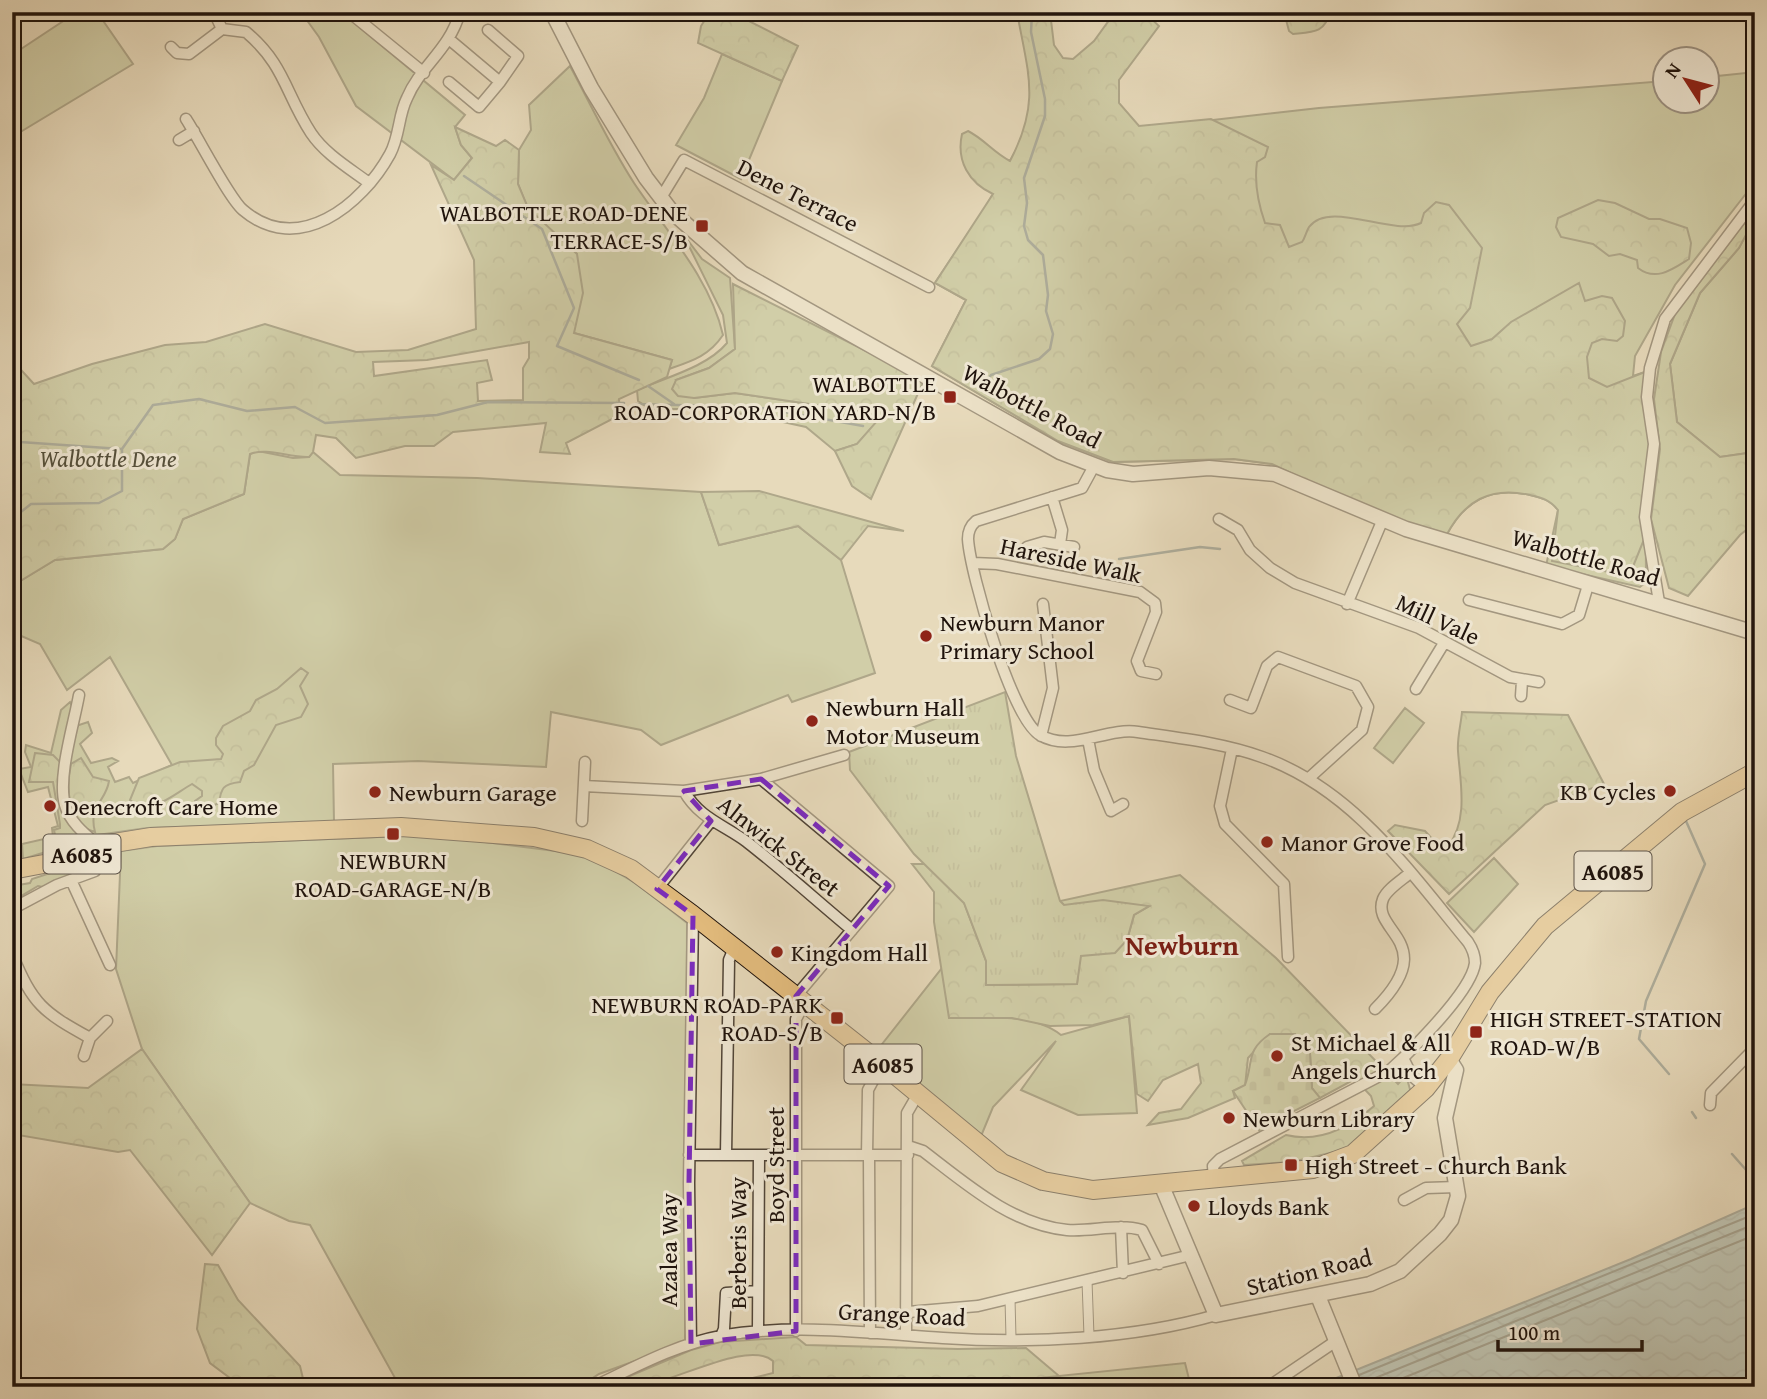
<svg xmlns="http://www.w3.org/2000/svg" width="1767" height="1399" viewBox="0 0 1767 1399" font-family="'Gentium Book Plus',serif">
	<defs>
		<pattern id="forest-crowns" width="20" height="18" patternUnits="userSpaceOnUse" patternTransform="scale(1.75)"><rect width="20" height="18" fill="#b7bf90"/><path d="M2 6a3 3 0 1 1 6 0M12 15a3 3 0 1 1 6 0" fill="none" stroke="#9da37b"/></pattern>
		<pattern id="cemetery-stones" width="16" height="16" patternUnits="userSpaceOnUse" patternTransform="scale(1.75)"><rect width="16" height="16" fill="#b7bf90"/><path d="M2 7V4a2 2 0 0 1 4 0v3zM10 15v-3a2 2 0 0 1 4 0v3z" fill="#9da37b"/></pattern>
		<pattern id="park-tufts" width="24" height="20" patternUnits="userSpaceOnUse" patternTransform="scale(1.75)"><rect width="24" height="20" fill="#b7bf90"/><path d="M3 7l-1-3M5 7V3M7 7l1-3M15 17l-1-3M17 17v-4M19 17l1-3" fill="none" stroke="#9da37b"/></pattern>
		<pattern id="water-waves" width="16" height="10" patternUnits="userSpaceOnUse" patternTransform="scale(1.75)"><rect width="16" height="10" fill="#9ab8b9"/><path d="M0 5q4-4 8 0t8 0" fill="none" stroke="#849d9e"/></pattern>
	</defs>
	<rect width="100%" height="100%" fill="#e7dabb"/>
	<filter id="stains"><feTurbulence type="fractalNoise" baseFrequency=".00286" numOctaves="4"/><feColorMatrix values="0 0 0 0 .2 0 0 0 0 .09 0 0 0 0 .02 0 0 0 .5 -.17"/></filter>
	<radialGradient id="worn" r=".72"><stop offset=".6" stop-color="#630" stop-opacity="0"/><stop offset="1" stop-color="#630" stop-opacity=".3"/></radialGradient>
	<path fill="#b7bf90" stroke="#6b694e" stroke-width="2" d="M77,12h20l36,52 -121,73v-82z
		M301,12h40l124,103 -10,12 6,18 11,13 -18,22 -98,-74 -37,-69z
		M722,54l60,27 -41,98 -65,-34 28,-47z
		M570,66c21,39 40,80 64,117 32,48 76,95 89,152 -14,21 -31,26 -54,34l3,-9 -98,-27 3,-79 -49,-45 -10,-25 1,-34 12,-20 -2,-25z
		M1755,72v110l-80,103 -40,71 -2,20 12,-4 1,210 -6,5 -94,-21 12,-56c-8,-10 -15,-12 -28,-15 -40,-9 -66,6 -84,41l-81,-28 -93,-44 -38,-5 -121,3 -55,-21 -126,-75 34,-66 -31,-17 52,-78 33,-63 299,-34 346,-27 1,21h42v-25z
		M1755,218v234l-35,5 -43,-35 -7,-58 30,-71 39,-45z
		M683,234l19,25 28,19 5,71 -26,19 -33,12 18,18 41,-5 122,18 22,9 -22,24 -22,7 -29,-24 -55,-12 -47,-6h-54l-12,-8 -1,-11c30,-13 70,-23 90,-47l-4,-28z
		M258,451l35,7 16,-1 4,-5 27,23 137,3 224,14 18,53 79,-19 43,34 34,113 -83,29 -4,-7 -127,50 -20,-15 -90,-18 -5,55 -128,-6 -85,3 1,58 -187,6 -57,8c-35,-37 -23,-65 -14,-110l12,-4 4,11 -12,11 11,19 21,-5 6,3 -10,6 7,15 14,-5 4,6 39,-18 -62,-108 -43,33 -27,-46 -28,-12v-46l43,-26 108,-11 12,-10 8,-20 61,-25 6,-40z
		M70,702l3,6 -10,96 25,35 -65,20 -1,-15 31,-7 -1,-9 6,-2 -10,-39 -20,5 -9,-23 12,-2 -6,-15 1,-7 25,8 10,-43z
		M1405,708l19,15 -31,40 -19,-15z
		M430,835l157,20 50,29 50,39 -2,420 -86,31 -20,13h-179l-90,-162 -21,-4 -39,-18 -108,-154 -26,-80 5,-118 36,-5z
		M114,852l1,4 -9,14 -4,2 -4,-9 -55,24 -5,-1 -15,9 -1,4 -10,3v-16l18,-3 2,-4z
		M1494,858l24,26 -44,48 -27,-29z
		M942,968l8,50c35,0 82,-6 111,17l68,-19 8,97 -59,2 -57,-25 35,-49 -63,66 -14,34 -104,-88z
		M1185,1363l6,24h-157l-5,-8z"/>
	<path fill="url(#forest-crowns)" stroke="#6b694e" stroke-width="2" fill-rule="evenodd" d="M710,12h21l67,34 -16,35 -84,-38 3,-17z
		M1017,12h33l4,33 9,13 10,1 21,-18 21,-29h29l15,14 -40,54v23l20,23 72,-7 57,28 -3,10 -8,5c-3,21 1,41 8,61l15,2 9,22 13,-5c3,-4 4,-10 7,-15 21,-28 83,10 112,-4l3,-10 12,-11 13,3 33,43 -12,60 -13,16 14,22 21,-7 19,-17 68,-39 6,18 17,-5 10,2 13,23 -2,15 -6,5 -15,-2 -10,4 -5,14 2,21 18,9 38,-15 4,70 -4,95 -11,27 1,13 -83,-16 6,-51c-8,-10 -15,-12 -28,-15 -40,-9 -66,6 -84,41l-81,-28 -93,-44 -38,-5 -121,3 -55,-21 -126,-75 34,-66 -31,-17 58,-89c-24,-11 -37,-33 -31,-60l6,-3c16,8 25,21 42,30 31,-59 18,-87 7,-149z
		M1284,12h46c-5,21 -17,20 -37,22l-4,-3z
		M455,127l41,19 9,-6 14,10 -1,34 10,24 49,46 6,39 -9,40 98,27 -5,17 -48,22 1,16 -54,28 4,11 -30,-2 6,-29 -93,9 -19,14h-29l-49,12 -20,-20 -20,-3 -3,17 -4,5c-19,1 -43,-10 -59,-3l-6,40 -61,25 -8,20 -12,10 -108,11 -43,26v-226l22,24 58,-20 73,-19 41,-3 59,-18 91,28 52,-2 68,-21 -2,-69 -43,-95 23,15 18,-22 -11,-13zM529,342v16l-6,10v32l-45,1 -1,-18 15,-3 -5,-20 -113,16 -1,-14 54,-2z
		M1598,200l17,3 34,16h11l27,9 4,15 -2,16c-16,10 -33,23 -51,9l-1,-8 -17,-6 -11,2 -16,-12 -32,-7 -5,-10 2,-9z
		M1755,209v9l-16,30 -39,45 -30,71 7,58 43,35 35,-5v71l-15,12 -52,61 -19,-8 -18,-69 9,-70 -6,-50 7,-47 14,-38z
		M733,284l191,96 -53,119 -19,-13 -17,-35 22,-7 21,-24 -21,-9 -122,-18 -41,5 -16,-2 -6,-7 4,-9 33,-12 26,-19z
		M759,491l145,40 -36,-5 -27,34 -43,-34 -79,19 -18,-53z
		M301,668l7,5 -8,13 8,18 -7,13 -25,8 -22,40 -10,6 -4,11c-17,2 -19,6 -21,21l-16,7 -6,-2 -2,-7 7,-5v-5l-10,-7c-18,10 -43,34 -62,16l9,-22 41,-16 41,-3 2,-5 -7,-9v-7l7,-12 27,-15 6,-11 21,-11z
		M1462,712l106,3 36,69 -59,21 -96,89 -61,-63 7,-6 30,6 9,10 14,5c21,-26 12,-65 10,-95 -1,-13 3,-27 4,-39z
		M35,753l18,2 9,9 -2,20 19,55 -17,7 -6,-6 -2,-10 6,-2v-4l-7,-42h-24z
		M81,758l12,19 16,4c-3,21 -21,24 -14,51 -28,-7 -29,-45 -24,-68z
		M912,864h13l39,39 22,58v24l91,-1 3,-29 47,-15 7,-25 14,-8 -84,-2 -4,-4 120,-26 96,83 122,126 8,-9 5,18 -60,55 -59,14 -48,3 -2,-4 44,-26c33,8 63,-7 88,-29l-3,-10 -16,-17 -35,19 -8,-10 -2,-35 -15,-19h-25l-22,24 -3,28 -12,5 2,7 -47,20 -40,7 11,-12 22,-4 20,-26 -3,-19 -35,16 -15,21 -11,-7 -8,-78 -36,9 -43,1 -38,-8h-63l-15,-96v-30z
		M142,1049l108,154 -38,52 -82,-105 -12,2 -106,-18v-50l76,4z
		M205,1264l13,1 20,35 62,66 5,21h-63l-32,-24 -13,-34z
		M796,1337l10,8 152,4 68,-1 33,28 -29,3 4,8h-118l-43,-4 -56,4h-102l58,-14v-12c-26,-23 -106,26 -141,26l-7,-9 66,-28 29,-8z"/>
	<path fill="url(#cemetery-stones)" stroke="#6b694e" stroke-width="2" d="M1270,1034h25l15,19 2,35 8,10 -34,17 -25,18 -28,-42 12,-6c9,-24 0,-34 25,-51z"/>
	<path fill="url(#park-tufts)" stroke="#6b694e" stroke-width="2" d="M1005,692l11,64 44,145 4,4 39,-5 46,6 -15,9 -7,25 -12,13 -34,3 -4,28 -91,1v-24l-22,-58 -50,-49 -64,-84 -1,-18z"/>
	<path fill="url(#water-waves)" stroke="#697674" stroke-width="2" d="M1755,1204v180l-6,3h-435l317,-128z"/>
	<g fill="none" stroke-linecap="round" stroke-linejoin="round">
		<path stroke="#5c6662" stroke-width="2" d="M1359,1375l396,-161
			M1363,1383l392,-159
			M1381,1387l374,-152"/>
		<path stroke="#697674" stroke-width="2.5" d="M464,176l78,53 32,79 -17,38 82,34
			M648,386l26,18
			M983,386l8,-11 48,-16 11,-10 3,-15 -7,-23 2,-16 -5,-40 -15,-15 -4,-14 3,-23 -3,-25 21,-62v-17l-14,-67 1,-20
			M636,404l120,3 107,19
			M12,426l8,16 101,7
			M12,519l19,-15 68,-1 23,-12v-42l31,-44 46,-6 48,12 48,-4 30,16 112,-8 51,-13 136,1
			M1119,559l81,-12 20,2
			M1669,1074l-30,-35 7,-38 59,-137 -19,-43
			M1692,1112l4,6
			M1732,1154l23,26"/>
		<g stroke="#514538" stroke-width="11">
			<path id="pedestrian" d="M1087,1281l2,55
				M1010,1299l1,39"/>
		</g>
		<g stroke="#514538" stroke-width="13">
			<path id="minor" d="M214,12l8,17
				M349,12l75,61
				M450,40l50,42 18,-26 -30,-26
				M171,47l6,6 12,1 33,-25 24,3c39,33 39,61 65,101 14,21 38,35 58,50
				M449,82l30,25 21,-25
				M186,119c13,20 43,79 57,91 55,47 119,-5 147,-56 10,-19 8,-38 17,-56 14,-33 42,-47 53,-86
				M179,140l15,-9
				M662,196l22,-36 245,127
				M1094,466l-12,22 -106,33c-6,5 -8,10 -8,18 2,34 44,180 72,196 31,18 66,-8 98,-3 41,6 86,11 124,25 91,32 147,114 206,185 4,6 7,13 7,21 -3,26 -53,76 -72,95l9,18 14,12
				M1052,497l10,33 -2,14
				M1219,519l19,11 12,20 20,18 25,15 124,45 91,49 29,5
				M1027,547l17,-5 30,5
				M973,563l24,1 143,28 15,11 1,9 -19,49 4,10 15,3
				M1469,600l93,24 17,-9 10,-33
				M1659,602l-14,-85 9,-73 -7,-47 3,-29 15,-49 90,-119
				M1347,604l36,-85
				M1416,689l28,-46
				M79,695c-5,29 -22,82 -14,110 5,18 21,30 35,42
				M1521,696l1,-15
				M1230,700l21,8 16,-42 11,-9 78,29 12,21 -6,23 -54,49
				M1041,736l12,-48 -10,-84
				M1088,739l6,31 17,41 12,-7
				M1232,749l-12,57 5,18 59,60 4,73
				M761,779l128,107 -93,110
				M584,786l100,5 77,-12 83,-24
				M684,791c15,27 40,34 63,51 36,28 70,59 105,88
				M582,821l3,-59
				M71,880l39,85
				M657,889l54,-68
				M12,909l45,-24 38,-14
				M12,954c21,51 31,58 78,84
				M1375,1009c67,-67 -5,-77 8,-110 4,-10 19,-19 27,-26
				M84,1056l6,-18 17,-17
				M1710,1105l1,-12 44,-45
				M908,1146l15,5c42,32 89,74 144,79 25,2 51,-7 75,0l17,34
				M689,1155h219
				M726,1155l3,-195 5,-12
				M867,1156l1,-66 14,-26
				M869,1156l1,177
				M1214,1178l-1,-12 7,-7 169,-88 14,-13
				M1404,1200l22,-12 31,-1
				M1121,1227l2,46
				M908,1312l70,-6 213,-51
				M796,1331v-312l9,-17
				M758,1332l1,-177
				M906,1334l1,-221 11,-19
				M721,1336l3,-7 2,-36 32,-2
				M691,1344l-2,-161 4,-268
				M593,1387c40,-19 84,-43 128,-51 72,-13 150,-3 222,2 85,6 191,1 273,-23
				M1268,1387l68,-46"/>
		</g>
		<g stroke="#514538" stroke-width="17">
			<path id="tertiary" d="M552,12l39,76 55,90 26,34 70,61 318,179 47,18 26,4 76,-6 66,6 131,55 349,104
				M1161,1184l55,131 154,-31 30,-13 40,-37 11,-14 7,-24 -13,-78 11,-48 -7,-11
				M1318,1296l37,91"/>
		</g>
		<g stroke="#1f130c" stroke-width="20">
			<path id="primary" d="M12,870l58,-11 38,-15 43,-7 250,-10 133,10 53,12 44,20 62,46 189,149 120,99 41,18 50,9 220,-21 40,-15 73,-66 23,-29 41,-67 55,-66 137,-114 73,-40"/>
		</g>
		<use href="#pedestrian" stroke="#efe7d3" stroke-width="9"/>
		<use href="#minor" stroke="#efe7d3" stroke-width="10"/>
		<use href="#tertiary" stroke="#efe7d3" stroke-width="14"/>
		<use href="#primary" stroke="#e4bd7e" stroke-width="18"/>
	</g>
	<path d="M0 0H1767V1399H0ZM761,779l128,107 -93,110 9,6 -9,17v312l-105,13 -2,-161 4,-268 -36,-26 54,-68 -27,-30z" fill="#e7dabb" fill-opacity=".55" fill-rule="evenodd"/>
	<path fill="none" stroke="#7b2cbf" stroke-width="5" stroke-dasharray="14 9" stroke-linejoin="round" d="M761,779l128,107 -93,110 9,6 -9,17v312l-105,13 -2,-161 4,-268 -36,-26 54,-68 -27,-30z"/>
	<g fill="#8f2418" stroke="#efe7d3" stroke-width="2.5">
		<rect x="695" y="219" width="14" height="14" rx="3.5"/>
		<rect x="943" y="390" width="14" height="14" rx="3.5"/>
		<circle cx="926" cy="636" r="7"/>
		<circle cx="812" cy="721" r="7"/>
		<circle cx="1670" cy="791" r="7"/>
		<circle cx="375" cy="792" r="7"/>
		<circle cx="50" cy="806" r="7"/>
		<rect x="386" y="827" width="14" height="14" rx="3.5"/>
		<circle cx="1267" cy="842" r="7"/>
		<circle cx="777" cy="952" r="7"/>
		<rect x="830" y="1011" width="14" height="14" rx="3.5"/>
		<rect x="1469" y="1025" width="14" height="14" rx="3.5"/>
		<circle cx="1277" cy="1056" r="7"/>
		<circle cx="1229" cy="1118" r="7"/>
		<rect x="1284" y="1158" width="14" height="14" rx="3.5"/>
		<circle cx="1194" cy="1206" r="7"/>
	</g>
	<g text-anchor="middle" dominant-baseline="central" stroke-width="6" stroke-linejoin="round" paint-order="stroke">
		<g fill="#efe7d3" stroke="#5d5348" stroke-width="2">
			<rect x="43.5" y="834.5" width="77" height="39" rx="5"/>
			<rect x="1574.5" y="851.5" width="77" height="39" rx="5"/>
			<rect x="844.5" y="1044.5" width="77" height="39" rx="5"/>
		</g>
		<g font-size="23" font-weight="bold" fill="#1f130c">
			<text x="82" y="854">A6085</text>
			<text x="1613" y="871">A6085</text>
			<text x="883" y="1064">A6085</text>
		</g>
		<g font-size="24" fill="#1f130c" stroke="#efe7d3">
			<text transform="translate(798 195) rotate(27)">Dene Terrace</text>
			<text transform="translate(1032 406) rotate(28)">Walbottle Road</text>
			<text transform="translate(1586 557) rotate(16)">Walbottle Road</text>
			<text transform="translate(1071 560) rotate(12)">Hareside Walk</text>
			<text transform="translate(1438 619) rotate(25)">Mill Vale</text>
			<text transform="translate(779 846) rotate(38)">Alnwick Street</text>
			<text transform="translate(775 1165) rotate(-90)">Boyd Street</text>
			<text transform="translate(737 1243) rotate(-90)">Berberis Way</text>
			<text transform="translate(668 1250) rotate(-90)">Azalea Way</text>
			<text transform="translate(1309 1272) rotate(-14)">Station Road</text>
			<text transform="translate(902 1314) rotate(3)">Grange Road</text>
		</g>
		<g font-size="24" fill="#1f130c" stroke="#efe7d3" text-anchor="start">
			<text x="688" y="212" text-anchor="end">WALBOTTLE ROAD-DENE<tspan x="688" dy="28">TERRACE-S/B</tspan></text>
			<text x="936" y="383" text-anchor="end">WALBOTTLE<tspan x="936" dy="28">ROAD-CORPORATION YARD-N/B</tspan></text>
			<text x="940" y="622">Newburn Manor<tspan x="940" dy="28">Primary School</tspan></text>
			<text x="826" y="707">Newburn Hall<tspan x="826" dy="28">Motor Museum</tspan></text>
			<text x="1656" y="791" text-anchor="end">KB Cycles</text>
			<text x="389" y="792">Newburn Garage</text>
			<text x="64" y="806">Denecroft Care Home</text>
			<text x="1281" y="842">Manor Grove Food</text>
			<text x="393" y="860" text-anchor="middle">NEWBURN<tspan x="393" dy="28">ROAD-GARAGE-N/B</tspan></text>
			<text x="791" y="952">Kingdom Hall</text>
			<text x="823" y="1004" text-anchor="end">NEWBURN ROAD-PARK<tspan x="823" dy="28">ROAD-S/B</tspan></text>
			<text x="1490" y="1018">HIGH STREET-STATION<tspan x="1490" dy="28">ROAD-W/B</tspan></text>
			<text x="1291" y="1042">St Michael &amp; All<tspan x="1291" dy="28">Angels Church</tspan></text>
			<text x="1243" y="1118">Newburn Library</text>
			<text x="1305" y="1165">High Street - Church Bank</text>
			<text x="1208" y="1206">Lloyds Bank</text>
		</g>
		<g font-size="24" font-style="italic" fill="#544f3a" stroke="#efe7d3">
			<text x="108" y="458">Walbottle Dene</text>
		</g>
		<g font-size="28" font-weight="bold" fill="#7a1f14" stroke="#efe7d3">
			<text x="1182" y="944">Newburn</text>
		</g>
	</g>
	<rect width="1767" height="1399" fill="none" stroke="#e7dabb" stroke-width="42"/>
	<rect x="14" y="14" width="1739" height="1371" fill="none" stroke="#1f130c" stroke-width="3.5"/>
	<rect x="21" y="21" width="1725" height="1357" fill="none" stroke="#1f130c" stroke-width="2"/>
	<g transform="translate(1686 80) rotate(306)"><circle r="33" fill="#efe7d3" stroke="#9c9283" stroke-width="2"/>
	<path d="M0-5L12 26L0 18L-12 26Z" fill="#8f2418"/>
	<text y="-10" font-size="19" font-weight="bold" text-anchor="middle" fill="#1f130c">N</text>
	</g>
	<path d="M1498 1340v10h144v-10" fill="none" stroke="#1f130c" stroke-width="3.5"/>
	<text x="1508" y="1340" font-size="21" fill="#1f130c" stroke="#efe7d3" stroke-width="5" paint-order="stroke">100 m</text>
	<rect width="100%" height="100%" filter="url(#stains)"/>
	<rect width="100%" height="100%" fill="url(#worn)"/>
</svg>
